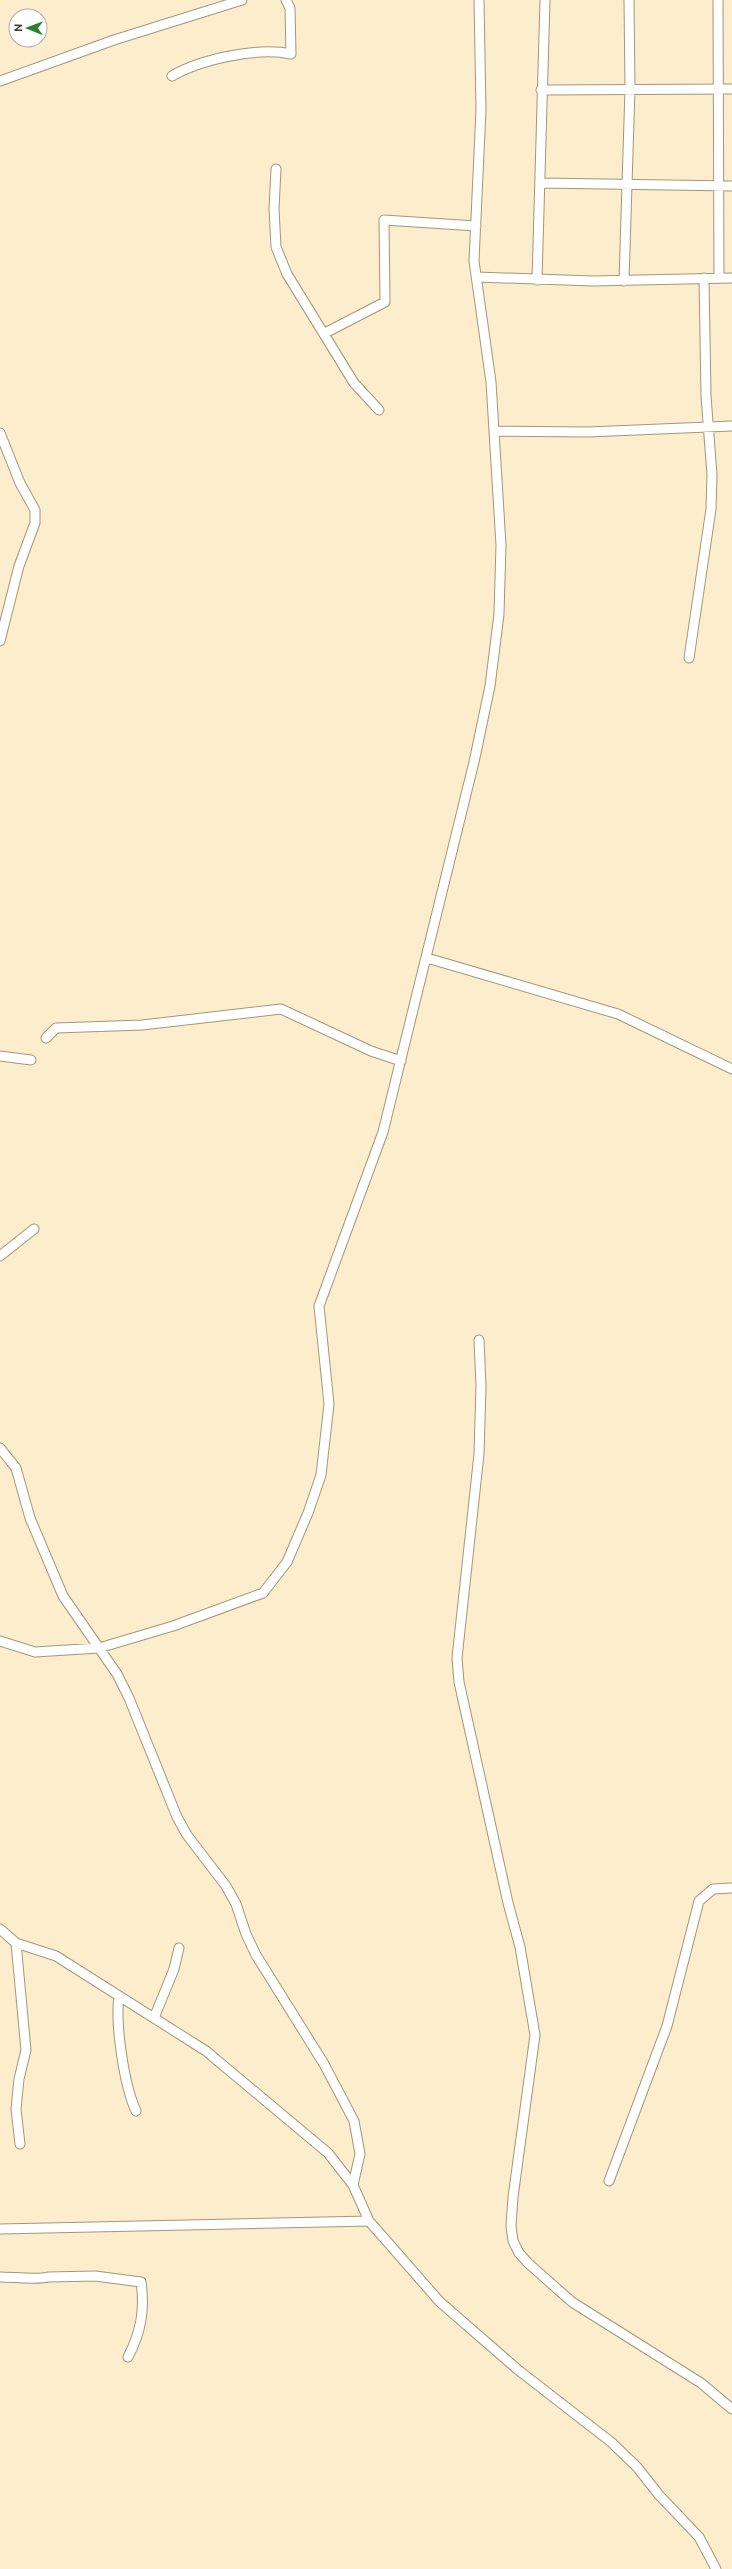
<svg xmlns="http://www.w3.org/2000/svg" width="732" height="2569" viewBox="0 0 732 2569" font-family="Ubuntu,sans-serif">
	<rect width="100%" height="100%" fill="#fcedcc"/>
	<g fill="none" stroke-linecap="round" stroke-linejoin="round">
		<g stroke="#a49677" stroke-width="11">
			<path id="street" d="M718,0l1,278
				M172,76c29,-17 86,-29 119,-22l-1,-46 -4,-8
				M0,81l114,-41 128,-40
				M541,90l191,-1
				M276,169l-2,40 2,38 11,27 67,109 25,27
				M541,183l191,3
				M477,277l116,4 139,-3
				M537,280l8,-280
				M624,281l6,-192 -1,-89
				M325,333l60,-31 -1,-82 92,6
				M494,431l94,1 144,-6
				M0,433l20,50 15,27v13l-16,43 -19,75
				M689,658l22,-149 1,-34 -6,-79 -2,-118
				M427,958l191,56 114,55
				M46,1038l10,-10 86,-3 139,-16 90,42 30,10
				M0,1056l31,4
				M0,1256l34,-27
				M479,1340l2,46 -2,68 -22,204 2,24 49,221 12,44 15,88 -22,162 -2,29 2,15 6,12 9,10 44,39 129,81 31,26
				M0,1448l16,20 14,50 33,78 54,78 12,24 48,119 10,18 39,51 10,18 10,30 10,21 68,109 30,57 6,33 -7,31
				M0,1641l35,11 64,-4 74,-22 90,-33 24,-31 21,-49 13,-38 8,-71 -10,-98 64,-174 91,-370 16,-76 9,-72 2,-69 -10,-163 -17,-121 7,-151 -2,-110
				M0,1929l16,14 40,13 150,95 122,102 25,32 16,36 71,81 77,67 94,73 26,25 22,28 40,42 17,32
				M16,1943l10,107 -7,29 -3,30 4,35
				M119,1996c-4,28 5,89 17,115
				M154,2018l20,-49 5,-21
				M609,2181l58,-155 32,-125 14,-12 19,-1
				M0,2229l369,-8
				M0,2277c12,0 39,3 48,0l47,-1 46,6c4,28 0,50 -13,75"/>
		</g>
		<use href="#street" stroke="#fff" stroke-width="9"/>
	</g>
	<g transform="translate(28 28) rotate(271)"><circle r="19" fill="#ffffff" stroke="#b2afaa"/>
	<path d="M0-3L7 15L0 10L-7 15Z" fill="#2b802e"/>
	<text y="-6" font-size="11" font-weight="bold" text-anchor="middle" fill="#3e382b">N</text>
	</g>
</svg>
